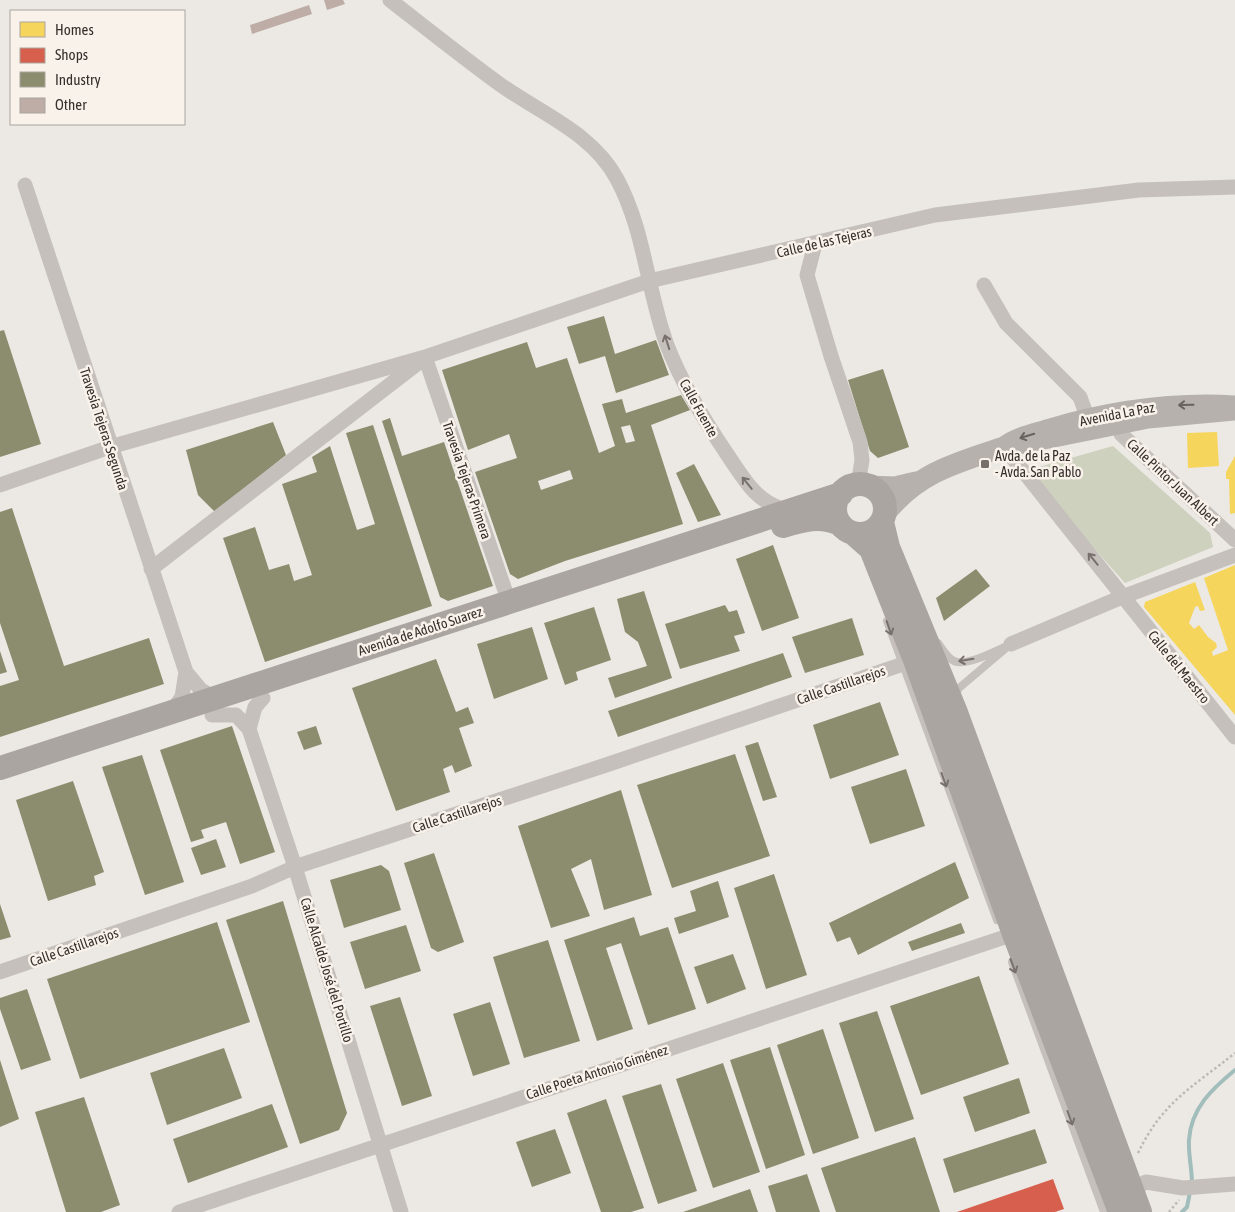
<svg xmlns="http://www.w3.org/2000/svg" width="1235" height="1212" viewBox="0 0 1235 1212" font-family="'Asap Condensed',sans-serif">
	<rect width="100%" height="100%" fill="#ece8e3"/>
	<path fill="#ced1be" d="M1113,446l97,87 3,14 -88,36 -100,-112z"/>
	<path fill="#f6d55c" d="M1217,432l2,34 -31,2 -1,-35z
		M1235,456v57l-5,1 -1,-35h-3v-7z
		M1235,565v150l-91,-108 1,-5 50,-20 10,28 -5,1 -2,-5 -3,1 -6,16 5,6 5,-4 9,12 8,6 1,4 -5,5 1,4 15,-6 -24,-72z"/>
	<path fill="#d6604d" d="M1053,1179l11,30 -9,3h-98z"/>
	<path fill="#8c8c6e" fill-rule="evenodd" d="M604,316l11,38 41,-14 13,35 -53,18 -11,-37 -26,8 -12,-37z
		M4,330l37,114 -41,13v-126z
		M527,342l9,26 31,-10 32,95 16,-7 -13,-42 20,-5 4,14 55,-18 9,15 -39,15 32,99 -118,37 -47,18 -8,-5 -35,-102 42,-14 -8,-24 -41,16 -26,-80zM630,425l5,16 -9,2 -5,-16zM570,470l3,9 -32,11 -3,-9z
		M883,369l26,78 -31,11 -8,-7 -22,-71z
		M390,418l12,38 42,-14 49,144 -45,15 -8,-4 -58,-176z
		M273,422l13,33 -71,57 -17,-17 -12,-45z
		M373,425l59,181 -167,56 -42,-124 32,-11 14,43 20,-6 5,17 18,-6 -30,-91 35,-12 -5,-15 18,-11 27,84 18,-6 -29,-91z
		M694,464l27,51 -23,7 -22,-49z
		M12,508l52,158 85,-28 15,46 -164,53v-51l19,-6 -19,-57v-111z
		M773,545l26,73 -37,13 -26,-72z
		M976,569l14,17 -46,35 -8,-23z
		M644,591l28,87 -57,20 -7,-20 39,-12 -9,-24 -13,-10 -8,-33z
		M725,605l4,7 8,-2 8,23 -11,3 6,15 -60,18 -15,-45z
		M594,607l17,53 -35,12 2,8 -13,5 -21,-62z
		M852,618l12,37 -59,18 -13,-36z
		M532,627l16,52 -54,20 -17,-55z
		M0,651l7,21 -7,2z
		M783,653l9,24 -174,60 -10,-26z
		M436,659l20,53 12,-5 6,16 -15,5 13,38 -17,7 -3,-8 -9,4 7,23 -54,19 -44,-123z
		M880,702l19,53 -69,24 -17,-54z
		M232,726l43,126 -35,12 -14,-42 -25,8 3,8 -13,4 -31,-92z
		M316,726l6,18 -18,6 -7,-18z
		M758,742l19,55 -14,4 -18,-55z
		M735,754l35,102 -98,32 -35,-103z
		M142,755l42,127 -39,13 -43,-128z
		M906,769l19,57 -55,18 -19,-57z
		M73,781l31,91 -10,4 2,9 -48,16 -32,-101z
		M621,790l31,105 -48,15 -13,-51 -20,10 19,47 -39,12 -33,-102z
		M216,839l10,28 -25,8 -10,-27z
		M434,853l30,89 -26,10 -7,-4 -27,-85z
		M955,862l14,36 -111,57 -8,-18 -13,5 -8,-19z
		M381,865l8,6 12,39 -57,18 -14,-48z
		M774,874l33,101 -41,14 -32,-101z
		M718,881l11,36 -50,17 -5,-16 22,-7 -6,-20z
		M283,901l64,212 -8,17 -39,14 -74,-224z
		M0,904l11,33 -11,3z
		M634,917l6,19 28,-9 28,82 -48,16 -27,-82 -15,5 27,81 -36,12 -33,-101z
		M217,922l33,100 -170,57 -33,-100z
		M961,923l4,10 -53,18 -4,-9z
		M406,925l15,46 -56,18 -15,-47z
		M548,940l32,101 -56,17 -31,-101z
		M733,954l13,35 -39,15 -13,-37z
		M979,976l30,88 -88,31 -31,-89z
		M27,989l24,71 -30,10 -21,-61v-11z
		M400,997l32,99 -30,10 -32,-100z
		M490,1002l20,62 -37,12 -20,-62z
		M877,1011l37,108 -39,13 -36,-109z
		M823,1029l36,109 -46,16 -36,-109z
		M770,1047l35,108 -39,14 -36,-109z
		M224,1048l18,50 -75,27 -17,-52z
		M0,1060l19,59 -19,8z
		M723,1063l37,109 -47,16 -37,-109z
		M1019,1078l11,35 -55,19 -12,-35z
		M661,1084l36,107 -39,13 -36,-108z
		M84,1097l36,108 -19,7h-35l-31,-100z
		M606,1099l38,109 -13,4h-30l-34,-99z
		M272,1104l16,43 -100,36 -15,-44z
		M555,1129l16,44 -39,14 -16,-45z
		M1035,1129l12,34 -93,30 -11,-34z
		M915,1137l25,75h-104l-15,-44z
		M807,1174l13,38h-44l-8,-26z
		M750,1189l8,23h-75z"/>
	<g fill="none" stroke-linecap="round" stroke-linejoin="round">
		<path stroke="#a1bdbc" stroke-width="4" d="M1192,1183c0,-14 -4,-30 -3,-43 2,-32 23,-51 46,-70
			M1182,1212l5,-5 3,-15"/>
	</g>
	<path fill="#beada6" d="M324,0h19l2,4 -18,6z
		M309,5l3,9 -60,20 -2,-9z"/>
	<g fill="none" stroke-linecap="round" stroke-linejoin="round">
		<path stroke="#bfb9b4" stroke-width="2.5" stroke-dasharray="2.5 2.5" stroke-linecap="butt" d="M1138,1153c25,-52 55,-66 97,-100
			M1169,1212l10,-12"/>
		<path stroke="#c6c0bc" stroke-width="8" d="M887,621l110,299
			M938,643c4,5 9,15 16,18 13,6 45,-12 57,-17
			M955,696l4,-8 46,-39
			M1012,962l92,250"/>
		<path stroke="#c6c0bc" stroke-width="15" d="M390,0c36,28 71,56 108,83 41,30 94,49 119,96 28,52 30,112 50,166 15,39 37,75 60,109 17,25 28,47 58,56
			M25,185l161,487 15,18 15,9
			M815,244l-8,31 24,81 29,86 2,18 -4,25
			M984,285l22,38 74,74 8,22
			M425,357l84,245
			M1126,422l-5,6v6l114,106
			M1004,447l231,290
			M0,485l110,-38 315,-90 224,-76 286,-66 204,-25 96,-3
			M151,569l267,-206
			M1011,644l111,-47 113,-42
			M172,711l10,-14 4,-25
			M212,715h24l13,14 46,138 106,345
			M249,729l6,-22 8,-9
			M0,972l252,-86 43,-19 314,-103 306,-104
			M1137,1200l1,-14 8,-4 37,6 52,-4
			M179,1212l835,-278"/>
		<path stroke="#b6b1ac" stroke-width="21" d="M1235,406c-64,-4 -124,5 -185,23 -16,5 -33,8 -46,18l144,-29 87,-8
			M867,486l28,1 21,-5
			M884,515c33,-42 71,-52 120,-68"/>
		<path stroke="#aba5a1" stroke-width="24" d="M835 509a25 25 0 1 1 50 0a25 25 0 1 1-50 0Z
			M882,522l6,25 67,163 185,502
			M783,526c20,-6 37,-11 57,-2
			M853,533l18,16 44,111 99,274 106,278
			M0,768l841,-274"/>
	</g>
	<defs><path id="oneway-shaft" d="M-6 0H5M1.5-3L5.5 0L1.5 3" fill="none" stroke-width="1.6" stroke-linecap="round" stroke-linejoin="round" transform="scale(1.25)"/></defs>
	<g stroke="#77706c">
		<use href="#oneway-shaft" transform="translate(667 342) rotate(-108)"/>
		<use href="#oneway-shaft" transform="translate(747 483) rotate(-129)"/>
		<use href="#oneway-shaft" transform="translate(1093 559) rotate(-129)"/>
		<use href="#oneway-shaft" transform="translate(889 628) rotate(71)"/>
		<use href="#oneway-shaft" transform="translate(966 660) rotate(171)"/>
		<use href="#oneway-shaft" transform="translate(944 780) rotate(70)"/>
		<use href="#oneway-shaft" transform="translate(1013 966) rotate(70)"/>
		<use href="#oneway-shaft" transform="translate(1070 1118) rotate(70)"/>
	</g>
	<g stroke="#69625e">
		<use href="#oneway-shaft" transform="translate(1186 405) rotate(179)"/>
		<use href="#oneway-shaft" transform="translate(1027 436) rotate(163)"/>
	</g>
	<rect fill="#766f6b" stroke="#f8f2eb" stroke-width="2" x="980" y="459" width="10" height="10" rx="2.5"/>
	<g text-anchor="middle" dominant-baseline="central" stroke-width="5" stroke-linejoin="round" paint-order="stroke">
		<g font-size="14" fill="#362e2a" stroke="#f8f2eb">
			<text transform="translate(824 242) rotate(-13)">Calle de las Tejeras</text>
			<text transform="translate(699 408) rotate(61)">Calle Fuente</text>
			<text transform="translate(1117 414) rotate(-11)">Avenida La Paz</text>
			<text transform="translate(104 429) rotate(72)">Travesía Tejeras Segunda</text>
			<text transform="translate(467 480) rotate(71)">Travesía Tejeras Primera</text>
			<text transform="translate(1173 482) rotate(43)">Calle Pintor Juan Albert</text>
			<text transform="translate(420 631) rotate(-18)">Avenida de Adolfo Suarez</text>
			<text transform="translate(1179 667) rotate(51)">Calle del Maestro</text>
			<text transform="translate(841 685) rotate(-19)">Calle Castillarejos</text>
			<text transform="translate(457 814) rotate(-18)">Calle Castillarejos</text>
			<text transform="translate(74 947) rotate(-19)">Calle Castillarejos</text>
			<text transform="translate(327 970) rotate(73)">Calle Alcalde José del Portillo</text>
			<text transform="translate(597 1072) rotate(-18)">Calle Poeta Antonio Giménez</text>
		</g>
		<g font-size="14" fill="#362e2a" stroke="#f8f2eb" text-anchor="start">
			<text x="995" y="456">Avda. de la Paz<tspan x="995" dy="16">- Avda. San Pablo</tspan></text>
		</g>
	</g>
	<rect x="10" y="10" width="175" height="115" fill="#f8f2eb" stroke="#aaa49e"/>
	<rect x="20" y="22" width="25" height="15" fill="#f6d55c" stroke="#aaa49e"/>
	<text x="55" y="35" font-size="15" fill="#362e2a">Homes</text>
	<rect x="20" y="48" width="25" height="15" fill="#d6604d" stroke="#aaa49e"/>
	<text x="55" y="60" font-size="15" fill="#362e2a">Shops</text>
	<rect x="20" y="72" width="25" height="15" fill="#8c8c6e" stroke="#aaa49e"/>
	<text x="55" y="85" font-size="15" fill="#362e2a">Industry</text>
	<rect x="20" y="98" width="25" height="15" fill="#beada6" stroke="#aaa49e"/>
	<text x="55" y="110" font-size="15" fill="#362e2a">Other</text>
</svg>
